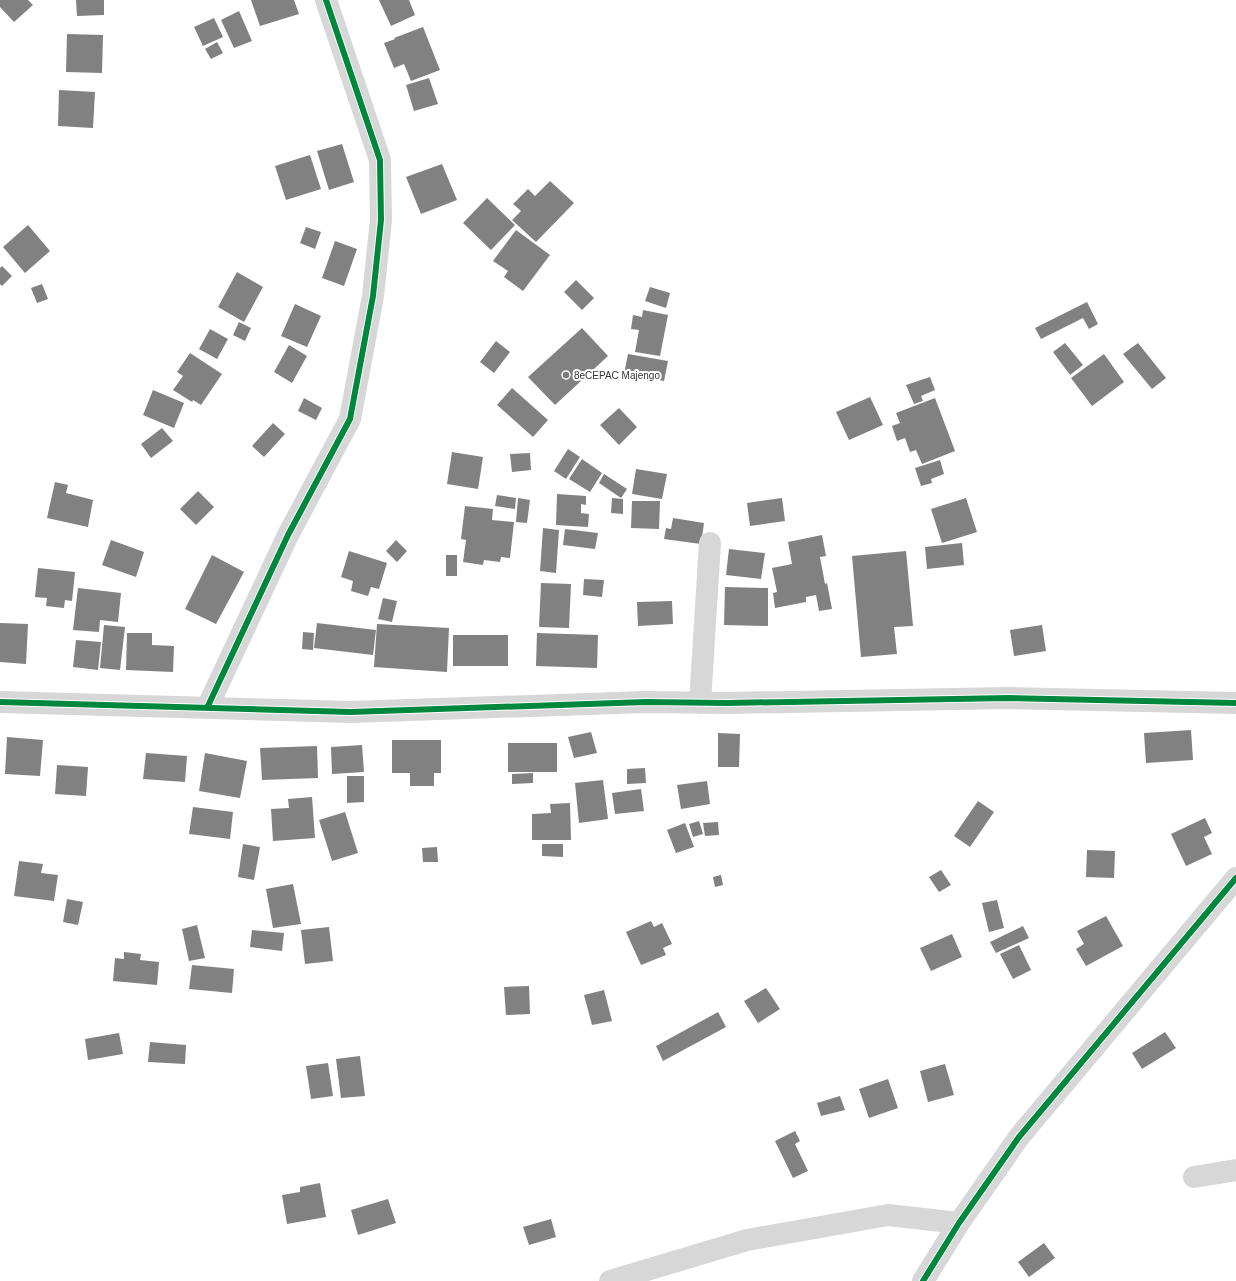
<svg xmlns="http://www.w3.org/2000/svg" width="1236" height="1281" viewBox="0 0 1236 1281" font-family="Helvetica,sans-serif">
	<rect width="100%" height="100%" fill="#fff"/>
	<path fill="#818181" d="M0,0h28l5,5 -19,17 -14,-15z
		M76,0h28v15l-27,1z
		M251,0h43l5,14 -39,12z
		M379,0h30l6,15 -24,11z
		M239,11l13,30 -18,7 -13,-28z
		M214,18l9,19 -20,9 -9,-19z
		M423,27l17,43 -29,11 -7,-17 -10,4 -10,-25 11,-4 -1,-1z
		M67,34l36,1 -1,38 -36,-1z
		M217,42l6,11 -12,6 -6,-10z
		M429,78l9,26 -24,7 -8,-26z
		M59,90l36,2 -2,36 -35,-2z
		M342,144l12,38 -25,8 -12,-39z
		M310,155l11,34 -35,11 -11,-34z
		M442,164l15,36 -36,14 -15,-37z
		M550,181l24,22 -38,39 -24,-22 9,-9 -8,-7 15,-15 7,7z
		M487,198l28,27 -24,25 -28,-27z
		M28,225l22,26 -25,22 -22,-26z
		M306,227l15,5 -6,17 -15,-6z
		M516,230l34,25 -27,36 -19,-14 4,-6 -15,-10z
		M335,241l22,8 -13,37 -22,-8z
		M2,266l10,10 -10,10 -2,-2v-16z
		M237,272l26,15 -19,35 -26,-15z
		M576,280l18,18 -12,12 -18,-18z
		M42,284l6,15 -11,4 -6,-15z
		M650,287l20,6 -4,15 -21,-7z
		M1087,302l11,22 -9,5 -6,-11 -42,21 -6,-11z
		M295,304l26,12 -14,31 -26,-11z
		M643,310l25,5 -8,41 -25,-4 4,-22 -8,-1 2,-14 9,2z
		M239,322l12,6 -6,13 -12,-6z
		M582,328l26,28 -53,49 -27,-28z
		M210,329l18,10 -11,20 -18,-10z
		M496,341l14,11 -16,21 -14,-11z
		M1065,343l18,22 -13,10 -17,-23z
		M1138,343l28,35 -14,11 -29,-35z
		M289,345l18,11 -15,27 -18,-11z
		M190,353l32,21 -21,31 -8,-5 -1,2 -19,-12 10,-14 -6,-4z
		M628,354l40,7 -4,20 -40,-7z
		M1104,354l20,28 -32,24 -21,-28z
		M930,377l5,13 -14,6 2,5 -9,3 -8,-19z
		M512,388l36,32 -15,17 -36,-32z
		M153,390l31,13 -10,25 -31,-13z
		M870,397l13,28 -34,15 -13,-28z
		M304,398l18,10 -6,12 -18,-9z
		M935,398l20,53 -33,13 -6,-14 -6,2 -5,-14 -8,3 -5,-15 8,-3 -4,-10z
		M619,408l18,19 -18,18 -19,-20z
		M273,423l12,11 -21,23 -12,-11z
		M162,428l11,13 -22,17 -10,-14z
		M568,449l12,8 -14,22 -12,-8z
		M452,452l31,5 -5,32 -31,-5z
		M530,453l1,17 -19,2 -2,-18z
		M582,459l20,14 -12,19 -21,-13z
		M940,460l4,14 -13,5 1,4 -11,3 -6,-18z
		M636,469l31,5 -5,25 -30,-5z
		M604,474l23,15 -6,9 -22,-15z
		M55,482l13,3 -2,8 27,7 -5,27 -41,-9z
		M198,491l16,16 -18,18 -16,-16z
		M557,494l29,2v9l-5,-1v9l8,1 -1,13 -32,-2z
		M497,495l19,3 -1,11 -20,-3z
		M518,498l12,2 -3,23 -11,-1z
		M612,498l11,1v15l-12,-1z
		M782,498l3,23 -35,5 -3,-23z
		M966,498l11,34 -35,11 -11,-34z
		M632,501h28l-1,28 -28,-1z
		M465,506l28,3 -1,11 22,2 -4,36 -9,-1 -1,5 -16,-2 -1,5 -20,-3 3,-22 -5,-1z
		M673,518l31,5 -3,21 -37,-5 2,-11 5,1z
		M543,528l16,2 -3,43 -16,-2z
		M565,529l33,4 -3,16 -32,-4z
		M822,535l4,21 -6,1 5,27 2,-1 5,26 -13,2 -3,-16 -10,2v5l-31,6 -2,-15 4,-1 -5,-24 20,-4 -4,-22z
		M111,540l33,12 -8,25 -34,-12z
		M396,540l11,11 -10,11 -11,-11z
		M962,543l2,22 -37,4 -2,-22z
		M729,549l36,4 -4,26 -35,-4z
		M349,551l38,12 -8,26 -8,-2 -3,9 -17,-5 2,-10 -12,-4z
		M906,551l7,75 -19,1 3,27 -36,3 -9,-101z
		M212,555l32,17 -28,52 -31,-15z
		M446,555h11v21h-11z
		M38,568l37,4 -3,29 -7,-1 -1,8 -18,-2 1,-8 -12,-1z
		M584,579l20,1 -2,17 -19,-2z
		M541,583l30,1 -2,44 -30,-1z
		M725,587l43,1v38l-44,-1z
		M78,588l43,5 -3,29 -18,-2 -1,12 -26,-2z
		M383,598l14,3 -5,21 -14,-3z
		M672,601l1,23 -35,2 -1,-24z
		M0,623l28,1 -2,40 -26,-2z
		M317,623l59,7 -3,25 -59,-7z
		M377,624l72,4 -2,44 -73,-5z
		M104,625l21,2 -5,43 -20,-2z
		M1042,625l4,26 -32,5 -4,-26z
		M303,632l11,1 -1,17 -11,-1z
		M127,633h25v12l22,1 -1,26 -47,-2z
		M537,633l61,2 -1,33 -61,-2z
		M453,635h55v31h-55z
		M76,640l25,2 -3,28 -25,-3z
		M1191,730l2,30 -47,3 -2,-30z
		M591,732l6,21 -23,5 -6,-21z
		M718,733l22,1 -1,33h-21z
		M7,737l36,3 -3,36 -35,-2z
		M392,740h49v33h-7v13h-24v-13h-18z
		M508,743h49v29h-49z
		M362,745l2,27 -32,2 -1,-27z
		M317,746l1,32 -56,2 -2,-32z
		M146,753l41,3 -2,26 -42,-3z
		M205,753l42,8 -7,37 -41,-7z
		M57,765l31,2 -2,29 -31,-2z
		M645,768l1,15 -19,1v-15z
		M533,773v10l-21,1v-10z
		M347,776h17v26l-17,1z
		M603,780l5,39 -29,4 -4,-40z
		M707,781l3,23 -29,5 -4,-24z
		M641,789l3,22 -29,3 -3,-21z
		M312,797l3,41 -42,3 -2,-32 18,-1 -1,-9z
		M978,801l16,11 -24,35 -16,-11z
		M570,803l1,37h-39v-26l19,-1 -1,-9z
		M193,807l40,5 -3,27 -41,-5z
		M345,812l13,41 -26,8 -13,-41z
		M1205,818l7,15 -8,4 8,17 -26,12 -15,-32z
		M699,821l4,13 -10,3 -4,-13z
		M718,822l1,13 -14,1 -2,-13z
		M685,823l9,24 -18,6 -9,-23z
		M243,844l17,3 -6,33 -16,-3z
		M542,844h21v13l-21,-1z
		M437,847l1,15h-15l-1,-14z
		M1087,850l28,1 -1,27 -28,-1z
		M19,861l24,3 -2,9 17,2 -4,26 -40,-5z
		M941,870l10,15 -12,7 -10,-15z
		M721,875l2,10 -8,2 -2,-10z
		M293,884l8,40 -28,4 -7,-39z
		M67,899l16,3 -5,23 -15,-3z
		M997,900l7,28 -15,4 -7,-29z
		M1106,916l17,30 -37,20 -10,-17 8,-5 -7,-13z
		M651,921l3,6 8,-4 10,21 -9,4 3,7 -25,10 -15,-33z
		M197,925l8,33 -16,3 -7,-32z
		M1023,926l6,12 -33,15 -6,-11z
		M329,927l4,34 -28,3 -4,-34z
		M252,930l32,3 -2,18 -32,-4z
		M952,934l10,23 -31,14 -11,-23z
		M1019,945l12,25 -18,9 -13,-25z
		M124,952l17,2 -1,6 19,2 -2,23 -44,-4 2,-23 9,1z
		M192,965l42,4 -2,24 -43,-4z
		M529,986l1,28 -24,1 -2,-28z
		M766,988l14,21 -22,14 -14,-22z
		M604,990l8,31 -20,4 -8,-30z
		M718,1012l8,15 -63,34 -7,-15z
		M1165,1032l11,16 -34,21 -10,-16z
		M119,1033l4,21 -35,6 -3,-21z
		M150,1042l36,3 -1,19 -37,-2z
		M360,1056l5,40 -24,2 -5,-39z
		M328,1063l5,33 -22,3 -5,-33z
		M945,1064l9,31 -26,7 -8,-31z
		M888,1079l10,29 -29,10 -10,-29z
		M840,1096l5,14 -24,6 -4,-13z
		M795,1131l5,10 -5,3 13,27 -15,7 -18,-37z
		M320,1183l6,34 -39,7 -5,-29 18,-3v-5z
		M388,1199l8,24 -38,12 -7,-25z
		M551,1219l5,18 -27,8 -6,-18z
		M1044,1243l11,15 -26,19 -11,-15z"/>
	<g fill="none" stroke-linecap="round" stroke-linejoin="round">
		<path stroke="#d7d7d7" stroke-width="22" d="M0,702l351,10 295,-10 82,1 281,-5 227,5
			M700,703l10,-160
			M207,708l81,-173 62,-116 23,-123 8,-76 -1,-60 -54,-160
			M1194,1177l42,-7
			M610,1281l137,-41 141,-25 71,8
			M923,1281l36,-58 60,-86 217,-259"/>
		<g stroke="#fff" stroke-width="8">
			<path id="cycleway" d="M0,702l351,10 295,-10 82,1 281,-5 227,5
				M207,708l81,-173 62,-116 23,-123 8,-76 -1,-60 -54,-160
				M923,1281l36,-58 60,-86 217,-259"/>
		</g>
		<use href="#cycleway" stroke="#00873e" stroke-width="6"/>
	</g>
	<circle fill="#7a7a7a" stroke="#fff" stroke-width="1.5" cx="566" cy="375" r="4"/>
	<g text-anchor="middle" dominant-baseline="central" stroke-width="4" stroke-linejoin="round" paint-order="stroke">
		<g font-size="10" fill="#333" stroke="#fff" text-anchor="start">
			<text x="574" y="375">8eCEPAC Majengo</text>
		</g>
	</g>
</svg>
